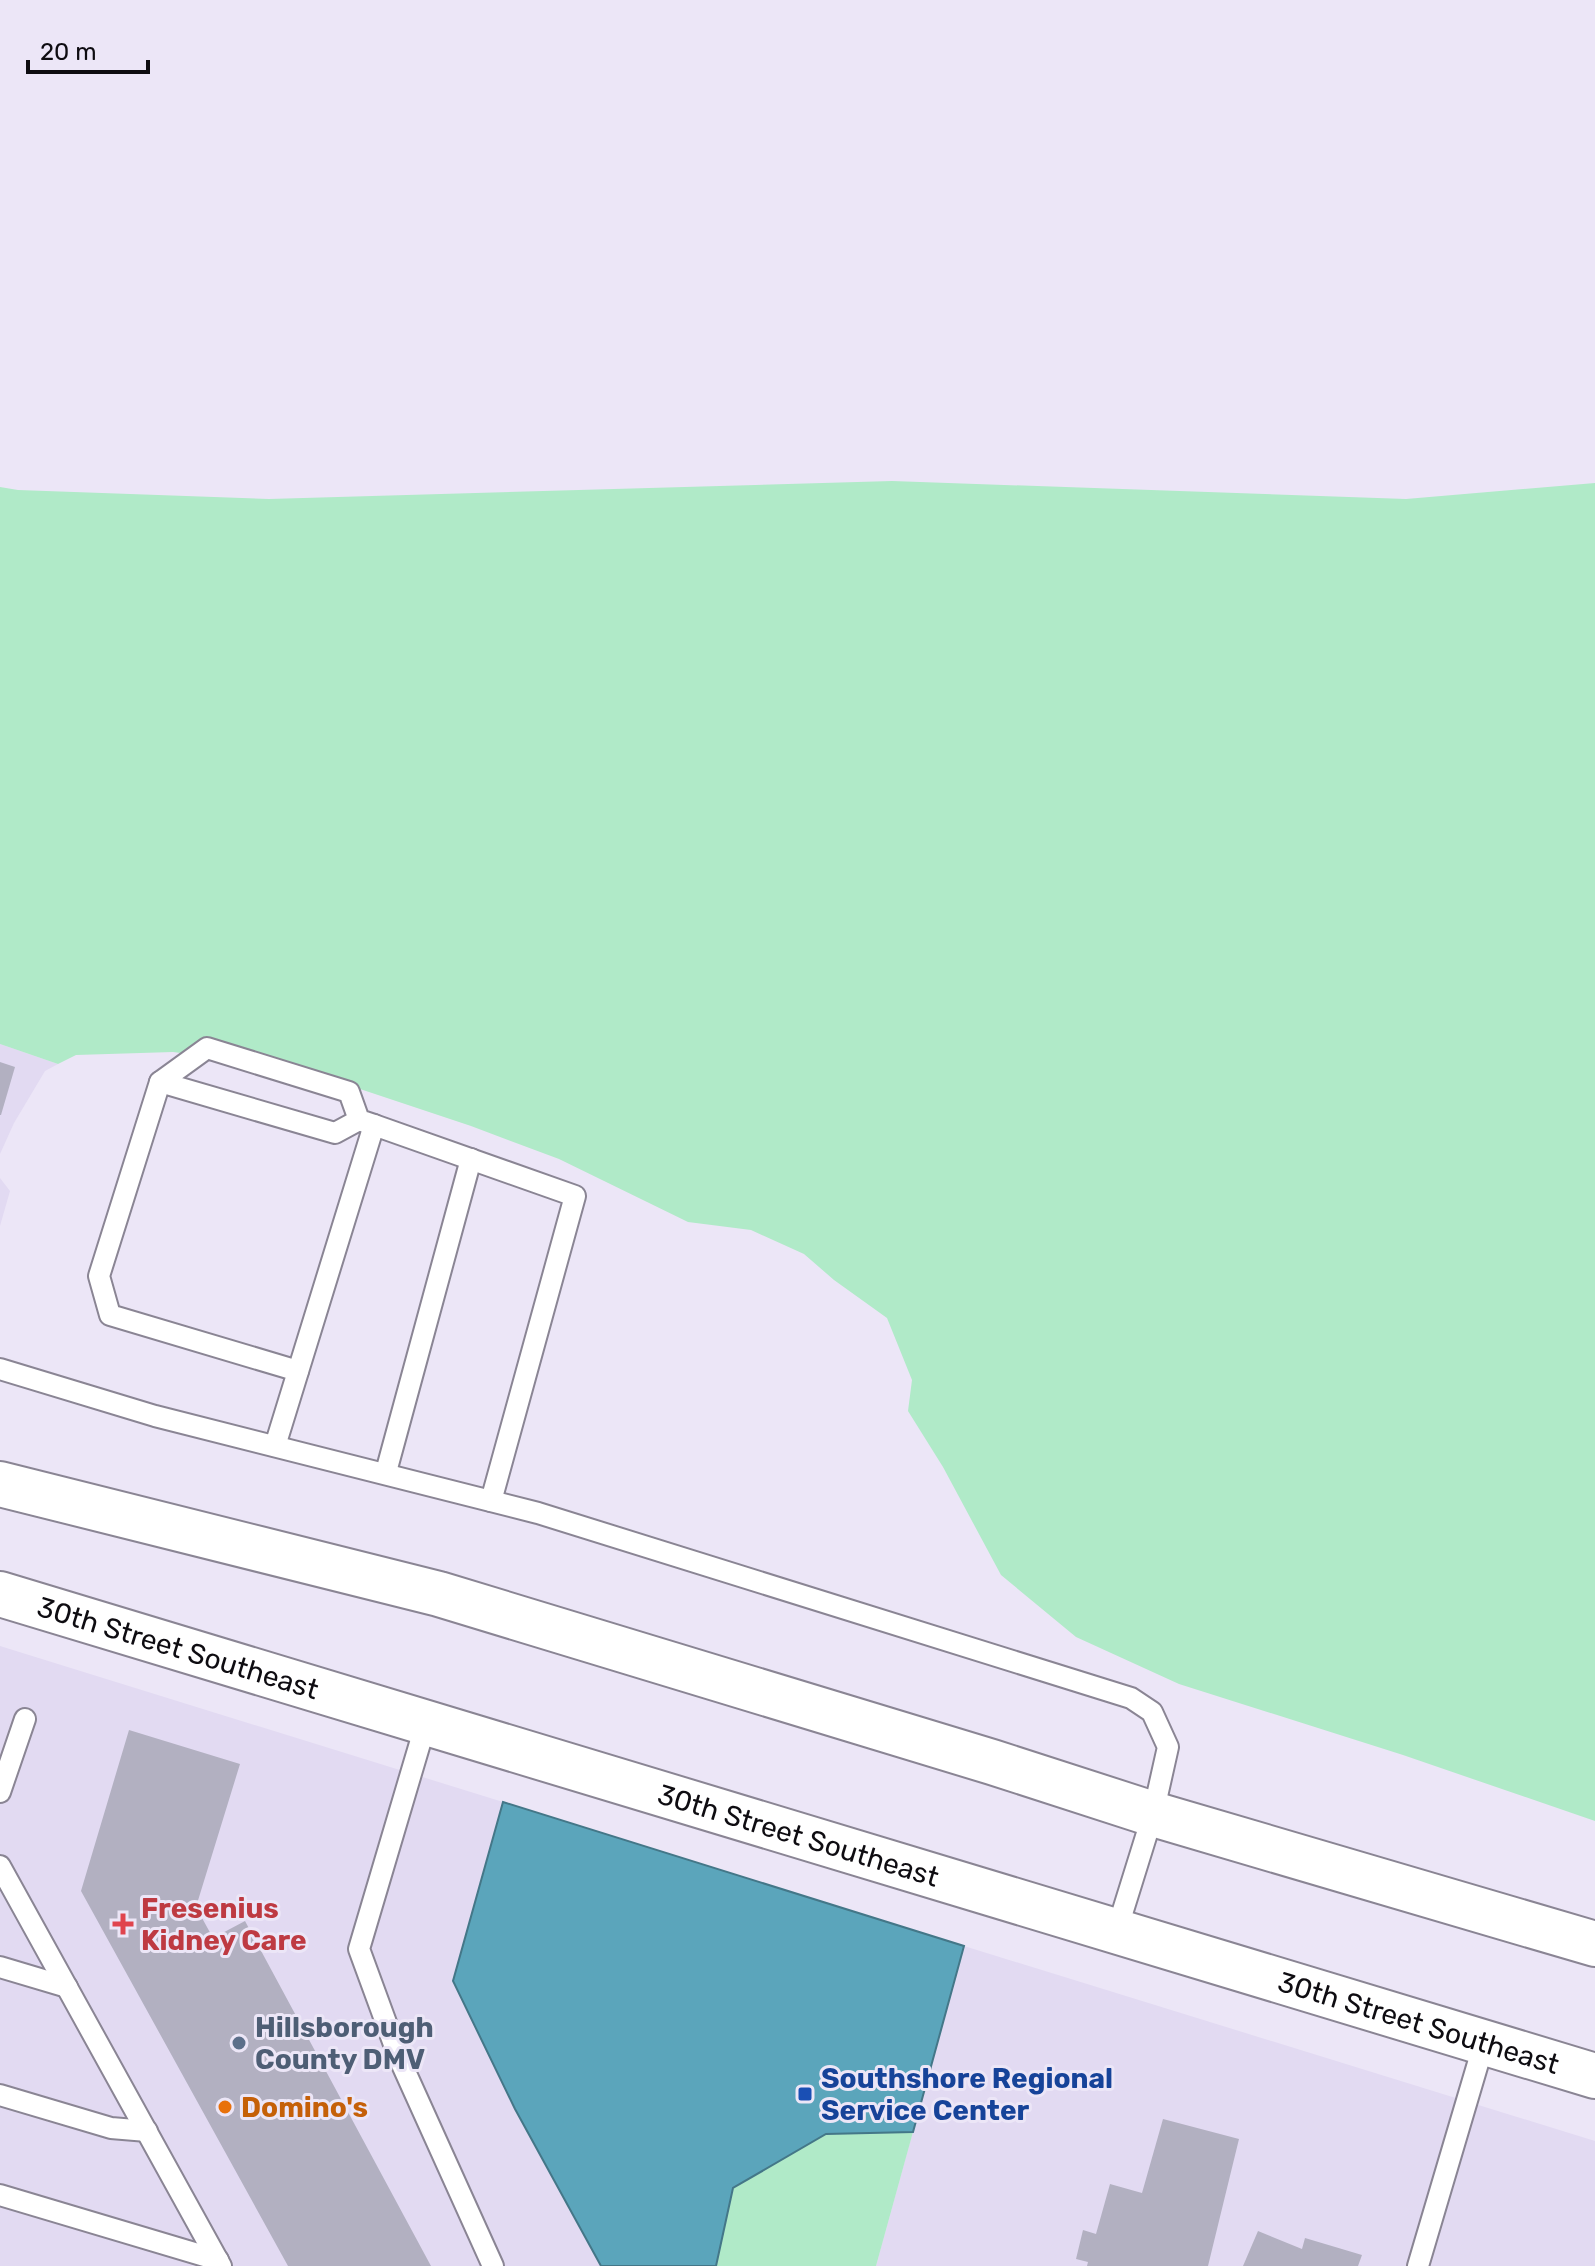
<svg xmlns="http://www.w3.org/2000/svg" width="1595" height="2266" font-family="Rubik,sans-serif">
<style>
.built{fill:#e2daf2}
.green{fill:#b0eac8}
.water{fill:#5ba5bb;stroke:#478;stroke-width:2}
.building{fill:#b2b0c1}
.lines{fill:none;stroke-linecap:round;stroke-linejoin:round}
.lane-casing{stroke:#8a8594;stroke-width:24}
.secondary-casing{stroke:#8a8594;stroke-width:48}
.lane{stroke:#fff;stroke-width:20}
.secondary{stroke:#fff;stroke-width:44}
.health-dot{fill:#e0444e;stroke:#ece6f7;stroke-width:3}
.service-dot{fill:#5c6f8a;stroke:#ece6f7;stroke-width:3}
.transit-dot{fill:#1a4fb4;stroke:#ece6f7;stroke-width:3}
.food-dot{fill:#e8710a;stroke:#ece6f7;stroke-width:3}
.labels{text-anchor:middle;dominant-baseline:central;stroke-width:6;stroke-linejoin:round;paint-order:stroke}
.street-label{font-size:28px;fill:#0e0c11;stroke:#ece6f7}
.health-label{font-size:28px;font-weight:bold;fill:#be3a42;stroke:#ece6f7;text-anchor:start}
.service-label{font-size:28px;font-weight:bold;fill:#4e5e75;stroke:#ece6f7;text-anchor:start}
.transit-label{font-size:28px;font-weight:bold;fill:#164399;stroke:#ece6f7;text-anchor:start}
.food-label{font-size:28px;font-weight:bold;fill:#c56008;stroke:#ece6f7;text-anchor:start}
</style>
<rect width="100%" height="100%" fill="#ece6f7"/>
<g class="built">
<polygon points="0,1044 58,1064 45,1071 14,1123 0,1154"/>
<polygon points="0,1178 10,1191 0,1226"/>
<polygon points="0,1646 503,1802 453,1981 515,2109 601,2266 0,2266"/>
<polygon points="964,1946 1595,2141 1595,2266 876,2266"/>
</g>
<g class="green">
<polygon points="892,481 1406,499 1595,483 1595,1821 1403,1755 1179,1684 1076,1637 1001,1575 943,1467 908,1411 912,1380 887,1318 834,1280 804,1254 751,1230 688,1222 559,1159 471,1126 297,1068 173,1052 76,1055 58,1064 0,1044 0,487 18,490 269,499"/>
<polygon points="913,2132 876,2266 716,2266 732,2188 826,2134"/>
</g>
<polygon class="water" points="503,1802 964,1946 913,2132 826,2134 733,2188 716,2266 601,2266 515,2109 453,1981"/>
<g class="building">
<polygon points="0,1062 15,1067 1,1115 0,1115"/>
<polygon points="129,1730 240,1764 196,1907 213,1938 245,1921 431,2266 288,2266 81,1891"/>
<polygon points="1163,2119 1239,2139 1208,2266 1087,2266 1088,2262 1076,2259 1083,2230 1096,2234 1110,2184 1142,2193"/>
<polygon points="1258,2231 1302,2249 1305,2238 1362,2255 1358,2266 1243,2266"/>
</g>
<g class="lines">
<g class="lane-casing">
<g id="lane">
<polyline points="160,1082 335,1133 359,1120"/>
<polyline points="0,1369 155,1416 538,1513 1131,1698 1152,1712 1168,1747 1153,1814 1116,1933"/>
<polyline points="298,1371 110,1315 99,1276 160,1082 207,1048 349,1092 359,1120 374,1125"/>
<polyline points="275,1446 374,1125 575,1196 491,1501"/>
<polyline points="386,1472 471,1159"/>
<polyline points="426,1723 359,1949 399,2058 493,2266"/>
<polyline points="0,1792 25,1719"/>
<polyline points="0,1866 221,2266"/>
<polyline points="0,1967 67,1987"/>
<polyline points="0,2095 111,2128 147,2131"/>
<polyline points="0,2195 218,2260"/>
<polyline points="1418,2266 1484,2043"/>
</g>
</g>
<g class="secondary-casing">
<g id="secondary">
<polyline points="0,1484 439,1594 992,1762 1153,1814 1595,1944"/>
<path id="s1" d="M 0,1594 L 1595,2076"/>
</g>
</g>
<use href="#lane" class="lane"/>
<use href="#secondary" class="secondary"/>
</g>
<path class="health-dot" d="M119 1912h8v8h8v8h-8v8h-8v-8h-8v-8h8z"/>
<circle class="service-dot" cx="239" cy="2043" r="8"/>
<rect class="transit-dot" x="797" y="2086" width="16" height="16" rx="4"/>
<circle class="food-dot" cx="225" cy="2107" r="8"/>
<g class="labels">
<g class="street-label">
<text stroke="none"><textPath href="#s1" startOffset="186">30th Street Southeast</textPath></text>
<text stroke="none"><textPath href="#s1" startOffset="834">30th Street Southeast</textPath></text>
<text stroke="none"><textPath href="#s1" startOffset="1482">30th Street Southeast</textPath></text>
</g>
<g class="health-label">
<text x="141" y="1908">Fresenius<tspan x="141" dy="32">Kidney Care</tspan></text>
</g>
<g class="service-label">
<text x="255" y="2027">Hillsborough<tspan x="255" dy="32">County DMV</tspan></text>
</g>
<g class="transit-label">
<text x="821" y="2078">Southshore Regional<tspan x="821" dy="32">Service Center</tspan></text>
</g>
<g class="food-label">
<text x="241" y="2107">Domino's</text>
</g>
</g>
<path d="M28 60v12h120v-12" fill="none" stroke="#0e0c11" stroke-width="4"/>
<text x="40" y="60" font-size="24" fill="#0e0c11" stroke="#ece6f7" stroke-width="6" paint-order="stroke">20 m</text>
</svg>
